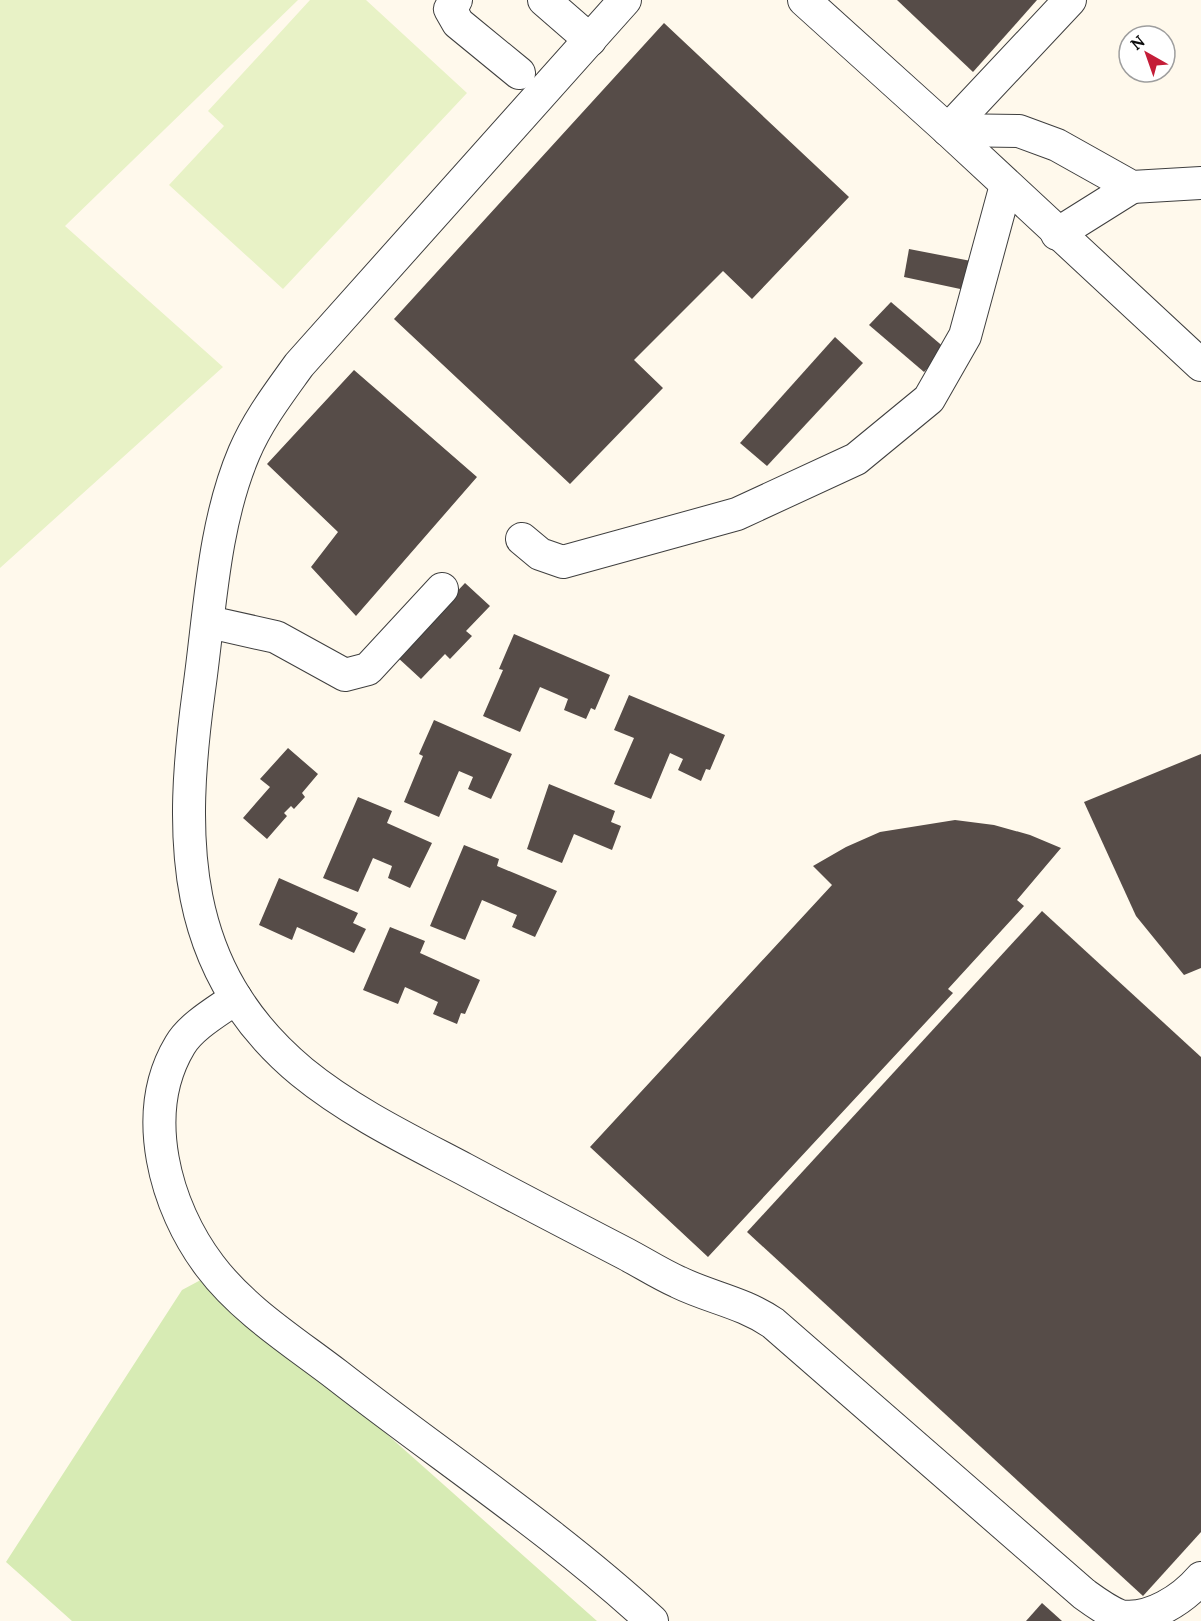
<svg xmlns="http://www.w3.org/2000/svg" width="1201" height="1621" font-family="Lora,serif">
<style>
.green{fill:#d7ebb4}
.pitch{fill:#e8f2c6}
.building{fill:#564c48}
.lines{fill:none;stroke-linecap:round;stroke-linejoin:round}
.minor-casing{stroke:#3f3f3f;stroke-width:34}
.minor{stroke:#fff;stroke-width:32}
</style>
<rect width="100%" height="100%" fill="#fff9ec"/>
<polygon class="green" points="210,1275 264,1325 597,1621 72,1621 6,1562 182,1290"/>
<g class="pitch">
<polygon points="0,0 298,0 65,226 223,367 0,568"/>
<polygon points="310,0 366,0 467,93 283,289 169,185 224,126 208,111"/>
</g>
<g class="building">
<polygon points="897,0 1037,0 973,72"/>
<polygon points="664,23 849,197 752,299 723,271 634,360 663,388 570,484 394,319"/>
<polygon points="909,249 971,261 965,290 904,277"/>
<polygon points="891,302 946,349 924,372 869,325"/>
<polygon points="835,337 863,363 767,466 740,443"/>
<polygon points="354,370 477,477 356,616 311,567 338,532 267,464"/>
<polygon points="465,583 490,606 466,631 472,636 450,659 445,654 421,679 396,656"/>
<polygon points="514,634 610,675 595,710 591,708 586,719 564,710 568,699 540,687 520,732 483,716 503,670 499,669"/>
<polygon points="629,695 725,735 710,770 706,769 701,781 678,770 683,759 670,753 651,799 614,784 634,738 614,730"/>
<polygon points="434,720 512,754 491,799 468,789 473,777 459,771 439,817 404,802 423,756 419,754"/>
<polygon points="288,748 318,774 302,793 305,797 294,809 291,806 284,813 287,816 267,839 243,818 270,787 260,779"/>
<polygon points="1201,754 1201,968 1184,975 1136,916 1084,802"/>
<polygon points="549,784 615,811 611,822 621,826 612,850 574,834 562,863 527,849"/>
<polygon points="358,797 392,811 387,823 432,843 410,888 388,878 392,866 373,858 358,892 323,878"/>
<polygon points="955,820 994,825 1030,835 1061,848 1017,900 1024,906 948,989 953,993 708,1257 590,1147 832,885 813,866 846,847 880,832"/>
<polygon points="464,845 499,859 497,866 557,891 535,937 512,927 517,915 482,900 465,940 430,926"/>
<polygon points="279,878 358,913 353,923 366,929 354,953 297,927 292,940 259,925"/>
<polygon points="1042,911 1201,1057 1201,1532 1143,1596 747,1232"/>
<polygon points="390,927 425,941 420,953 480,980 465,1014 461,1013 457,1024 433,1014 438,1002 405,987 398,1004 363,990"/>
<polygon points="1042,1603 1062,1621 1026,1621"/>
</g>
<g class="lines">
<g class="minor-casing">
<g id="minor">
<polyline points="456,0 450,9 458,23 519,73"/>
<polyline points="544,0 590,40"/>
<path d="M 625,0 L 299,365 C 279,393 258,420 244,453 C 213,526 210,612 199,690 C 179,837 178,969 302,1072 C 351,1112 409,1140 464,1169 C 518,1198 572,1226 626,1254 C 643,1263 660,1274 678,1282 C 711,1298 742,1302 773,1323 L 1084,1594 C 1095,1602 1107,1611 1120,1616 C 1150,1621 1183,1599 1201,1578"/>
<polyline points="804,0 948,130 1201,365"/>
<polyline points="948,130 1019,131 1057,145 1132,187 1201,183"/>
<polyline points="948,130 1070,0"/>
<polyline points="1057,234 1132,187"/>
<polyline points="522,539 540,554 563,562 737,514 856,459 929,399 965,336 1006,185"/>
<polyline points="209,622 276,637 345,675 368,669 442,589"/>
<path d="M 236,998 C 218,1011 191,1026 180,1045 C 139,1113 165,1207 210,1266 C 243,1310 294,1342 337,1375 C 442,1457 554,1531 652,1621"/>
</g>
</g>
<use href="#minor" class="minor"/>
</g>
<g transform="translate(1147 54) rotate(320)"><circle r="28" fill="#ffffff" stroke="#9e9e9e" stroke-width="1.5"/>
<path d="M0-4.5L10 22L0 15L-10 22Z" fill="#c41d38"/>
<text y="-9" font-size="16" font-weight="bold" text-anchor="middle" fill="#0c0c0c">N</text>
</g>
</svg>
